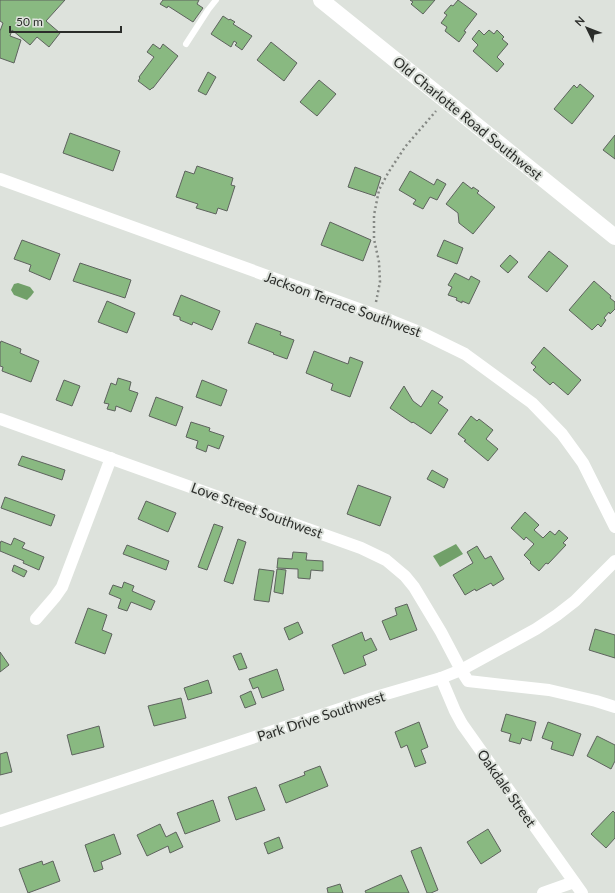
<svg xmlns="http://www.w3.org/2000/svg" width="615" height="893" font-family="Lato,sans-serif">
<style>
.water{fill:#71a069}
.building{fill:#89b981;stroke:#5e635e}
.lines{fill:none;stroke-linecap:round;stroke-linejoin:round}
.path{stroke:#858884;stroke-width:2.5;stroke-dasharray:2 3;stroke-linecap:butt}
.service{stroke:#fff;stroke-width:6}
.minor{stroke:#fff;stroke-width:12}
.secondary{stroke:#fff;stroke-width:16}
.labels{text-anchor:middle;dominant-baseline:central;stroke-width:4;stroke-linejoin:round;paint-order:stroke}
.street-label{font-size:14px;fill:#2b2d2a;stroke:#dde2dc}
</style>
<rect width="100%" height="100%" fill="#dde2dc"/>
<g class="water">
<polygon points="18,283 30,287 34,292 31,296 27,300 14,295 11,290 14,284"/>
<polygon points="456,544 463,554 440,567 433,556"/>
</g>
<g class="building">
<polygon points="0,0 65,0 46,21 60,33 49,47 37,37 30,45 12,30 10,36 21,40 14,63 0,58 0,31 3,23 0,21"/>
<polygon points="163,0 199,0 197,4 203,8 193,22 168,6 167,8 160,4"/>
<polygon points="410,0 435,0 423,14 411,4 413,2"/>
<polygon points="458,0 477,14 464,31 466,32 459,42 445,31 447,27 441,23 447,15 444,13 451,5 453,6"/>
<polygon points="223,16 229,20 230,19 235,22 233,24 252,36 242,50 235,45 237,43 234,41 231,47 211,34"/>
<polygon points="479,30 484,35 489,30 494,34 497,30 504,37 502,39 508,44 497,57 504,64 497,72 473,51 478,45 472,39"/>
<polygon points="271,42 297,63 284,81 257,60"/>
<polygon points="153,44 160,49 163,44 178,56 153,88 152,88 150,90 138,81 140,78 139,77 154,57 147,52"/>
<polygon points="208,72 216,77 206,95 198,91"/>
<polygon points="319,80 336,94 317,116 300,102"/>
<polygon points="580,84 594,96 572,124 554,109 574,85 577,88"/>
<polygon points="70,133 120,151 113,171 63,153"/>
<polygon points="615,135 615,159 603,150"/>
<polygon points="197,166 233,178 231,185 235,186 227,211 218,208 216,214 196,208 198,204 176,197 185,171 194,174"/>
<polygon points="355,167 381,177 375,196 348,187"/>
<polygon points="410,171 434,185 437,179 446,184 437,200 430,197 423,209 413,204 416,200 399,190"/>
<polygon points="463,182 472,189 473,187 479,191 477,193 495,207 473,234 459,223 458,213 446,204"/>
<polygon points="330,222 371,240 363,261 321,245"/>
<polygon points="22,240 60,254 50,280 29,271 31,265 14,259"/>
<polygon points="444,240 463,248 457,264 437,256"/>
<polygon points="549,251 568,266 547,292 528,277"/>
<polygon points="510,255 518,262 508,273 500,266"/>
<polygon points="80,263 131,280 125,298 73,281"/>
<polygon points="455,273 469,280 471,276 480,281 469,304 462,301 462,303 456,300 457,298 448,295 452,287 448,285"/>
<polygon points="594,281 611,296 610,298 615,302 615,309 610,314 609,312 604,318 606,320 601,327 598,324 592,330 569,310"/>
<polygon points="181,295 220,311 212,330 193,322 192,325 180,320 180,317 173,315"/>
<polygon points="107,301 135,313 127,333 98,322"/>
<polygon points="256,323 281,332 280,335 294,340 287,359 273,354 274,353 248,343"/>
<polygon points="1,341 21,349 20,353 39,361 31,382 2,371 3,367 0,366 0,344"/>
<polygon points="544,347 581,380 568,395 553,382 550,385 533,370 536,367 531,363"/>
<polygon points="314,351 348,364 350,357 363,362 350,397 331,390 333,384 306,373"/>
<polygon points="118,378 131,382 129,390 138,393 131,412 116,406 115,411 107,409 109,404 104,403 111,383 116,385"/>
<polygon points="64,380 80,386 72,406 56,400"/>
<polygon points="202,380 227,390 221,406 196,397"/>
<polygon points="404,386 413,401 421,407 432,390 443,397 438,403 448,410 431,434 413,422 412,423 390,408"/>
<polygon points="156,397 183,407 176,426 149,416"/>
<polygon points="471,416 477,421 479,419 493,430 486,439 498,449 488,461 464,441 466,440 458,434"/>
<polygon points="191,422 210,428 209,431 224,436 219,449 208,445 206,452 196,448 198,441 186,437"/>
<polygon points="22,456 65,470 62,480 18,465"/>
<polygon points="432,470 448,479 444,488 427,479"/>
<polygon points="358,485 391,497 380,526 347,514"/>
<polygon points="5,497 55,515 51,526 1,508"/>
<polygon points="146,501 176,513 168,532 138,519"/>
<polygon points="525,512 539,525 534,530 543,538 550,531 555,535 559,530 568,538 563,543 566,545 548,564 546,563 539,571 530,563 531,562 524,555 534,544 526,537 524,540 511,528"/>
<polygon points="214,524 223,527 207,570 198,567"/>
<polygon points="14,538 25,543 22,548 44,557 39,570 23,563 24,561 0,551 0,544 1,541 11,545"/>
<polygon points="238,539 246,542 233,584 224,581"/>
<polygon points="127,545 169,561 166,570 123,554"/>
<polygon points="477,546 485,559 491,556 504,579 493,586 491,583 476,591 475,589 465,595 453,575 473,563 467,552"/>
<polygon points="293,552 307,553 306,560 323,561 323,571 311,570 310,579 298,578 298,569 277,568 278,558 292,559"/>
<polygon points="14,565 27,571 24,577 12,571"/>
<polygon points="259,569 274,571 269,602 254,600"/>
<polygon points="277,569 286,570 283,594 274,592"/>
<polygon points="124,582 134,586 132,591 155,601 151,610 131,602 127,611 118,608 121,599 109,594 113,585 122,588"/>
<polygon points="407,604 417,630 390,640 382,621 397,615 395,608"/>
<polygon points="88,608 107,615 102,630 112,634 105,654 75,643"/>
<polygon points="298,622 303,633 289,640 284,628"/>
<polygon points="595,629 615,635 615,658 589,650"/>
<polygon points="362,632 365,641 371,638 377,650 363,656 366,665 344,674 332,645"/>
<polygon points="0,652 9,665 0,672"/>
<polygon points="241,653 247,668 239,670 233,656"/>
<polygon points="277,669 284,690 262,698 258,687 253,689 249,679"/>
<polygon points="208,680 212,693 188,700 184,688"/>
<polygon points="251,691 256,704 245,708 240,696"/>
<polygon points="181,698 186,718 154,726 148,706"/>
<polygon points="506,714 536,722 531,741 522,738 520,744 509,741 511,734 501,731"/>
<polygon points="419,722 428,747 421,750 426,763 415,767 407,745 401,748 395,732"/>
<polygon points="548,722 581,734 573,756 551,749 553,742 542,738"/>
<polygon points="99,726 104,747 72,755 67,735"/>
<polygon points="597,736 615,745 615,761 611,769 587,756"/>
<polygon points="7,752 12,772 0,775 0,754"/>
<polygon points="320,766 328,786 286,803 279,785 305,775 304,772"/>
<polygon points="256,787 265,810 236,820 228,797"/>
<polygon points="213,800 220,821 185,834 177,813"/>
<polygon points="613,811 615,813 615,838 606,848 591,834"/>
<polygon points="160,824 166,837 176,832 183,847 170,853 168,846 147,856 137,835"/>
<polygon points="488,829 501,851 481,864 467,842"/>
<polygon points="114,834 121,854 101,862 103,869 94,872 85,845"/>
<polygon points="279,837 283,848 268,854 264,843"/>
<polygon points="421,847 438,890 431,893 427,893 411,851"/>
<polygon points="42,861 43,865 53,861 60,881 28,893 19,869"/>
<polygon points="401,875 409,893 366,893 365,891"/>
<polygon points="340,884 343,893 328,893 327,888"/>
</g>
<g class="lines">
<polyline class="path" points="376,302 380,282 379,262 374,239 374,215 379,190 388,173 405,147 436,111"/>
<polyline class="service" points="186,44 208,10 216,0"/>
<g class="minor">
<polyline points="0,179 392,321 422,333 465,354 532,403 562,434 583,463 615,527"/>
<polyline points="0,419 361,548 386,560 405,576 414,587 441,632 461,670 468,681 549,690 596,701 615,707"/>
<polyline points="36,619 55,597 62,587 111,458"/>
<polyline points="441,678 455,711 462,724 582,893"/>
<polyline points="0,821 379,696 441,678 461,670 536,629 557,615 575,601 615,561"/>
<polyline points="543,893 574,882"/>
</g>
<polyline class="secondary" points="321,0 615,237"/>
</g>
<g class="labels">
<g class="street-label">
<text transform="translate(468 118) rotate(39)">Old Charlotte Road Southwest</text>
<text transform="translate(343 304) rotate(20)">Jackson Terrace Southwest</text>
<text transform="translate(257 510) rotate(20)">Love Street Southwest</text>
<text transform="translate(321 716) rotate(-18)">Park Drive Southwest</text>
<text transform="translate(507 788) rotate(55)">Oakdale Street</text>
</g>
</g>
<g transform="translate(587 28) rotate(313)" stroke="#dde2dc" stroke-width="3" paint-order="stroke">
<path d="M0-3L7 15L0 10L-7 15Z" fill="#2b2d2a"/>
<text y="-6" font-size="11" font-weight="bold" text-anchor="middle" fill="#2b2d2a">N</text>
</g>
<path d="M10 26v6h111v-6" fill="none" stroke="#2b2d2a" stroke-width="2"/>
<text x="16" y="26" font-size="12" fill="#2b2d2a" stroke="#dde2dc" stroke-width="3" paint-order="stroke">50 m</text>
</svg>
